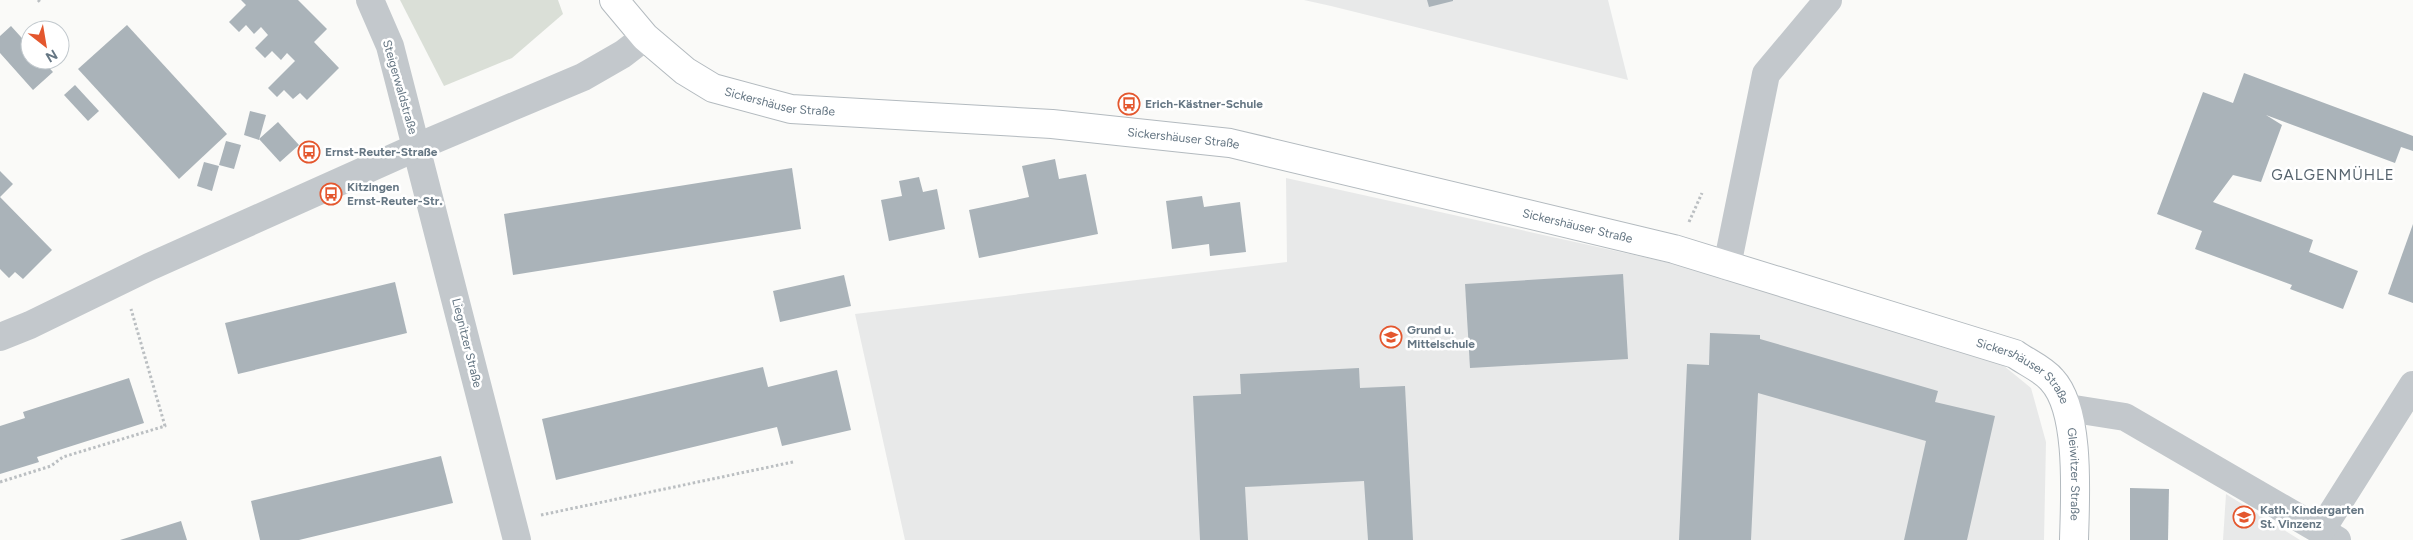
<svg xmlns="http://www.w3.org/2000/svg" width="2413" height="540" font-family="Figtree,sans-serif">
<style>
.built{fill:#e8e9e9}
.green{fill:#dadfd7}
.building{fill:#aab3b9}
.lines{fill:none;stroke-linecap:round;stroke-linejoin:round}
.secondary-casing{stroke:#b3babf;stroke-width:30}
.path{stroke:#bbbfc2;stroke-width:3;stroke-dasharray:2.5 2.5;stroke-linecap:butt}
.street{stroke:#c3c8cc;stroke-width:28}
.secondary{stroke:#fff;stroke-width:28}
.labels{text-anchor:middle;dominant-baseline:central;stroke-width:5;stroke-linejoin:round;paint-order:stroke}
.street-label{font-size:12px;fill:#657683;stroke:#fff}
.poi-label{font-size:12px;font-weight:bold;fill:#657683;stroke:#fff;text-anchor:start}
.quarter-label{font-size:15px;letter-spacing:1px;fill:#57646e;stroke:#fff}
</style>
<rect width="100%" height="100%" fill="#fafaf8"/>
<g class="built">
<polygon points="1304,0 1608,0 1628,80 1331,6"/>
<polygon points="1286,178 1720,274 1998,361 2031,388 2046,442 2044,540 905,540 855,314 1287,262"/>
<polygon points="2226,494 2300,540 2223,540"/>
</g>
<polygon class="green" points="400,0 558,0 563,14 512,58 444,86"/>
<g class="building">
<polygon points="241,0 298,0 327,29 314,42 339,68 307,100 300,93 293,99 284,90 277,97 268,88 295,61 287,53 281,60 272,51 265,58 255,48 268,35 261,27 254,34 246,25 239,32 229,22 246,5"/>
<polygon points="1427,0 1453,0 1453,1 1429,7"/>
<polygon points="127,25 227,134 179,179 78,69"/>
<polygon points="11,26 30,47 30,60 42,60 53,72 33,90 0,53 0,36"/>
<polygon points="2244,73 2413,136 2413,151 2401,147 2395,163 2266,115 2282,125 2261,182 2233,175 2213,202 2313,240 2309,252 2358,271 2343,309 2290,289 2292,285 2195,249 2202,231 2157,214 2203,92 2233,103"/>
<polygon points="75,85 99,111 88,121 64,95"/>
<polygon points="250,111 266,115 259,140 244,135"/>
<polygon points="278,122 299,145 280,162 259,139"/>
<polygon points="226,141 241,145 234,169 219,165"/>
<polygon points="1055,159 1059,179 1086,174 1098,234 979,258 969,210 1029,197 1022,166"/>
<polygon points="204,162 219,166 212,191 197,186"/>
<polygon points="792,168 801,229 513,275 504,214"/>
<polygon points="0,171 13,184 0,197 52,250 23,279 15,272 9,278 0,269"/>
<polygon points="919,177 923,192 937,189 945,229 889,241 881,200 902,196 899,181"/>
<polygon points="1202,196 1204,207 1240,202 1246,252 1210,256 1209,244 1172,249 1166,201"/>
<polygon points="2413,224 2413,303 2388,294"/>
<polygon points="1623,274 1628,359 1470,368 1465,284"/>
<polygon points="844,275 851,306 780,322 773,291"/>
<polygon points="395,282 407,333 238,374 225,323"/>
<polygon points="1710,333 1760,335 1760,339 1938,391 1935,402 1995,416 1967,540 1904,540 1926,441 1758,393 1751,540 1679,540 1687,364 1709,365"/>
<polygon points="763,367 768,387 837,370 851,430 782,446 777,427 556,480 542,419"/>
<polygon points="1359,368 1360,388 1405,386 1413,540 1368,540 1364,481 1245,487 1248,540 1200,540 1193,396 1241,394 1240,374"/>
<polygon points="129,378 144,423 37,457 39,462 0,474 0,426 25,418 23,412"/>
<polygon points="441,456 453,503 299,540 260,540 251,501"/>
<polygon points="2130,488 2169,489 2168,540 2130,540"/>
<polygon points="181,521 187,540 120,540"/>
</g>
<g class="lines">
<g class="secondary-casing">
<g id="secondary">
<path id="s1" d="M 614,0 L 645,37 L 685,71 L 713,88 L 791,109 L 1052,124 L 1230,143 L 1674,249 L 2015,354 C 2026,362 2043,369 2052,380 C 2081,411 2075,499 2074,540"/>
</g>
</g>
<g class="path">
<polyline points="38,0 41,3"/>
<polyline points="1689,222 1702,193"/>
<polyline points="0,482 51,466 63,457 165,426 131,309"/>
<polyline points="541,515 793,462"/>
</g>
<g class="street">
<polyline points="370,0 390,46 517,540"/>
<polyline points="1727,266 1766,74 1828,0"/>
<polyline points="0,337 30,325 149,267 417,147 583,77 623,54 645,37"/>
<polyline points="2068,408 2125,417 2337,540"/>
<polyline points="2322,529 2413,385"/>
</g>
<use href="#secondary" class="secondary"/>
</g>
<defs>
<g id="bus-ring" transform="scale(1.125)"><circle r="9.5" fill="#fff" stroke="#e4572e" stroke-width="1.5"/><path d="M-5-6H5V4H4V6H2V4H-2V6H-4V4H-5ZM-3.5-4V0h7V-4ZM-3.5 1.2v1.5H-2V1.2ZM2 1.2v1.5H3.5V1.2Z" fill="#e4572e"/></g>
<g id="school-ring" transform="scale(1.125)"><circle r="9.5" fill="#fff" stroke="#e4572e" stroke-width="1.5"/><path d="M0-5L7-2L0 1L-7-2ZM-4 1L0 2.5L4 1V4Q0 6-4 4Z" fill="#e4572e"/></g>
</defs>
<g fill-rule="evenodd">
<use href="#bus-ring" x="1129" y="104"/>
<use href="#bus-ring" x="309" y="152"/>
<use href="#bus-ring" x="331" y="194"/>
<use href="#school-ring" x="1391" y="337"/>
<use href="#school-ring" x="2244" y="517"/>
</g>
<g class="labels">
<g class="street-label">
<text transform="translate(400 87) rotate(74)">Steigerwaldstraße</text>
<text stroke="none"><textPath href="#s1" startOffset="202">Sickershäuser Straße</textPath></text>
<text stroke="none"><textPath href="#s1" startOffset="608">Sickershäuser Straße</textPath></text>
<text stroke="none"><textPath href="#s1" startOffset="1012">Sickershäuser Straße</textPath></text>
<text transform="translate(467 343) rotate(76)">Liegnitzer Straße</text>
<text stroke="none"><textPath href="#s1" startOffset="1484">Sickershäuser Straße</textPath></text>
<text stroke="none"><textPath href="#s1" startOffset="1612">Gleiwitzer Straße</textPath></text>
</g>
<g class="poi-label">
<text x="1145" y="104">Erich-Kästner-Schule</text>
<text x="325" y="152">Ernst-Reuter-Straße</text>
<text x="347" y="187">Kitzingen<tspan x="347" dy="14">Ernst-Reuter-Str.</tspan></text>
<text x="1407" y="330">Grund u.<tspan x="1407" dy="14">Mittelschule</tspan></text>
<text x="2260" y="510">Kath. Kindergarten<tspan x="2260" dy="14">St. Vinzenz</tspan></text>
</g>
<g class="quarter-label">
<text x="2333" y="175">GALGENMÜHLE</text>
</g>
</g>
<g transform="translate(45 45) rotate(149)"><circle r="24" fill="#ffffff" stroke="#c1c8cd"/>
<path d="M0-4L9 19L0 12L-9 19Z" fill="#e4572e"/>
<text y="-8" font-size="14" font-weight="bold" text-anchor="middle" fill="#657683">N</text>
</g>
</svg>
